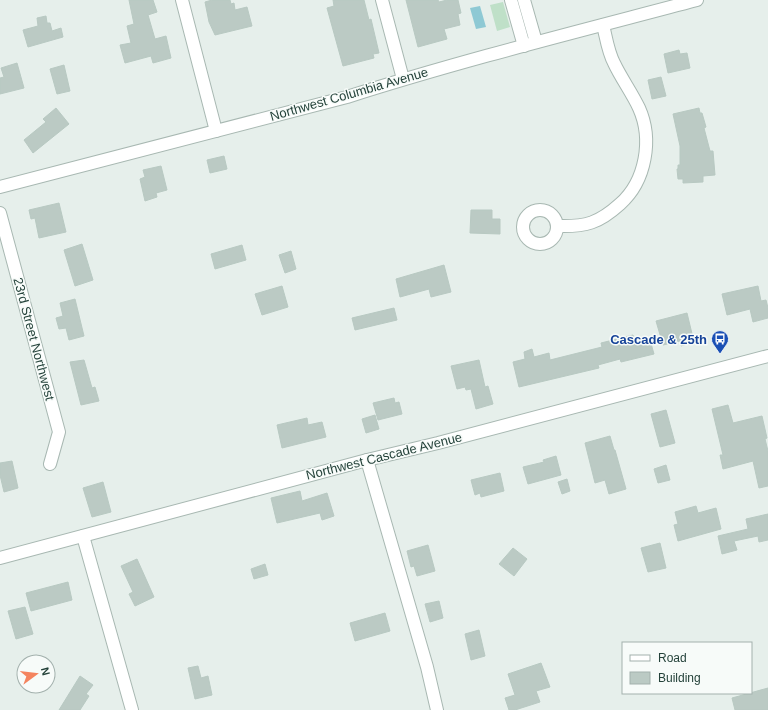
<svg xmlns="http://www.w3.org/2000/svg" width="768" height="710" font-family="Helvetica,sans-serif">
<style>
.green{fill:#bfe0c8}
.water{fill:#8ec9d4}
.building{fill:#bbcac4;stroke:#b8c9c2}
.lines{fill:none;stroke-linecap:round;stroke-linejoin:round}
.minor-casing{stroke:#a8b8b2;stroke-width:14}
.minor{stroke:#fff;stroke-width:12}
.labels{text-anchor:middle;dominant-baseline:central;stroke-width:3;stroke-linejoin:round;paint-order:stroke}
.street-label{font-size:13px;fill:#24423a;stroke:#f7fbf9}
.transit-label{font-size:13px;font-weight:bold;fill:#164399;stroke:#f7fbf9;text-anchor:end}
</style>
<rect width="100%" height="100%" fill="#e6efeb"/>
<polygon class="green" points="503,2 510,27 497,31 490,5"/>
<polygon class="water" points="480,6 486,27 476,29 470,8"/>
<g class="building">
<polygon points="129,0 153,0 157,12 148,15 155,39 166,36 171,58 153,63 151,56 125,63 120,45 131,43 127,26 134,24"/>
<polygon points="212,0 230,0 231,4 234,3 235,10 247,7 252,26 215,35 209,22 205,2"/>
<polygon points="333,0 364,0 369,20 371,19 379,53 373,54 374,58 343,66 327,8 334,6"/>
<polygon points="406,0 438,0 439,2 447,0 458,0 461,13 458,14 460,25 444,29 447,39 418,47"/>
<polygon points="46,16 47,23 50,23 52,31 61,28 63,37 28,47 23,30 38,26 37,18"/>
<polygon points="679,50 680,54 687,53 690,68 668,73 664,54"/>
<polygon points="17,63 24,88 0,94 0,78 4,77 1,68"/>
<polygon points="64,65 70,91 57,94 50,69"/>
<polygon points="661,77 666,96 652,99 648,80"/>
<polygon points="56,108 69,124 33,153 24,140 46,122 43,119"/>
<polygon points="699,108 700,113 702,113 706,127 704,128 710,151 713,151 715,175 703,176 703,182 683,183 683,179 678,179 677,169 678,169 678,165 680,165 680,146 673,114"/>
<polygon points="224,156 227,169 210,173 207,160"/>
<polygon points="161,166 167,190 156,193 157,197 145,201 140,179 145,177 143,170"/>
<polygon points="59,203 66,232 39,238 35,218 31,219 29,210"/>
<polygon points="471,210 492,210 492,219 500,219 500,234 470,233"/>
<polygon points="82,244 93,280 75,286 64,250"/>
<polygon points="242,245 246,260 215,269 211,254"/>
<polygon points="291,251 296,269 285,273 279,255"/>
<polygon points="444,265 451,292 431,297 429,289 400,297 396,279"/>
<polygon points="282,286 288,307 262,315 255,294"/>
<polygon points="758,286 761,301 766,300 768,308 768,318 753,322 750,309 727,315 722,294"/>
<polygon points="75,299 84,336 69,340 66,328 59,329 56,318 63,316 60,303"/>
<polygon points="394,308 397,320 355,330 352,318"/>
<polygon points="687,313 694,342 681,346 680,341 663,345 656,321"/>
<polygon points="633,335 635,343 650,340 654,354 621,362 620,359 598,365 599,368 519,387 513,362 525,359 524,352 532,349 534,357 549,353 550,360 602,347 601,343"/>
<polygon points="84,360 92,388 95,387 99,401 81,405 70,362"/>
<polygon points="479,360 485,387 488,386 493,404 476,409 471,389 466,390 465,387 457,389 451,366"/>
<polygon points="394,398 395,403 399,402 402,414 378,420 373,403"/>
<polygon points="728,405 733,423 762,416 767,438 765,439 768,451 768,486 759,488 753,461 723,469 720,455 723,455 712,409"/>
<polygon points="666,410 675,443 660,447 651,414"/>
<polygon points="375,415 379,429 366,433 362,419"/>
<polygon points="307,418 308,425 322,422 326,437 282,448 277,425"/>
<polygon points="610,436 614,450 615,450 626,489 609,494 605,480 595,483 585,443"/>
<polygon points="556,456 561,475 528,484 523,467 544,462 543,460"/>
<polygon points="12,461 18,488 4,492 0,475 0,463"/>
<polygon points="666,465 670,480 658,483 654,469"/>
<polygon points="500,473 504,491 481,497 480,493 475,495 471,480"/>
<polygon points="567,479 570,491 562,494 558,482"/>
<polygon points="103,482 111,512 92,517 83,488"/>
<polygon points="300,491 302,501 327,493 334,516 322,520 320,513 277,523 271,498"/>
<polygon points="696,506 698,513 716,508 721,529 678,541 674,525 678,524 675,512"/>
<polygon points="768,514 768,540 759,542 758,536 734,541 737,550 722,554 718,536 748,529 746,519"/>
<polygon points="660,543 666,568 648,572 641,548"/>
<polygon points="428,545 435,571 417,576 414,566 411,567 407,551"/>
<polygon points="513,548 527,559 514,576 499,564"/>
<polygon points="137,559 154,597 135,606 129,594 133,592 121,566"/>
<polygon points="265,564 268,575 254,579 251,569"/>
<polygon points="68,582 72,600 31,611 26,593"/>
<polygon points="439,601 443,618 430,622 425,604"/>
<polygon points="25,607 33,634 16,639 8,611"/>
<polygon points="385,613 390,631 355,641 350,623"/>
<polygon points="479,630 485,656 471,660 465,634"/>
<polygon points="541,663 550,687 536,691 540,702 515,710 509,710 505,698 515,695 508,674"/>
<polygon points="198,666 201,678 208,676 212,695 195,699 188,668"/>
<polygon points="80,676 93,685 86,694 89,696 80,710 59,710"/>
<polygon points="768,688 768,710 735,710 732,698"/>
</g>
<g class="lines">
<g class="minor-casing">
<g id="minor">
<polyline points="182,0 216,131"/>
<polyline points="382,0 403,79"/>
<polyline points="511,0 524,46"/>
<polyline points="524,0 536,42"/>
<path d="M 0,187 L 347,97 C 463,60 580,31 697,0"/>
<circle cx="540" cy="227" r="17"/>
<polyline points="0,213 59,432 50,464"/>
<path d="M 557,226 C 586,227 599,223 620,204 C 646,181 653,139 639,108 C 632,93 621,78 614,63 C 608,52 606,37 603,25"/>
<polyline points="367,460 427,667 437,710"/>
<polyline points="83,536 132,710"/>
<polyline points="0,558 367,460 438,443 768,356"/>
</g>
</g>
<use href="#minor" class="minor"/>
</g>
<defs>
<g id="bus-pin" transform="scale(0.9)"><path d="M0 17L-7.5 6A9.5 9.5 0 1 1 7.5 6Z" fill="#1a4fb4" stroke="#f7fbf9"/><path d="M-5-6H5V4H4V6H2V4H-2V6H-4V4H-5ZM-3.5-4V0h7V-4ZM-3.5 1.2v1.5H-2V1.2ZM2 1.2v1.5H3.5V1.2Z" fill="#fff"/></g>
</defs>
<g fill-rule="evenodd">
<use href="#bus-pin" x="720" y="339"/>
</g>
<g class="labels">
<g class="street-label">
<text transform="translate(349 94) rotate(-16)">Northwest Columbia Avenue</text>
<text transform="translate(34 339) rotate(75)">23rd Street Northwest</text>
<text transform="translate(384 456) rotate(-14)">Northwest Cascade Avenue</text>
</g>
<g class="transit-label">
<text x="707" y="339">Cascade &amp; 25th</text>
</g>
</g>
<rect x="622" y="642" width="130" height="52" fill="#f7fbf9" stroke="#a3b1ad"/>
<rect x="630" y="655" width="20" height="6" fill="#ffffff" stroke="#a3b1ad"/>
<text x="658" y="662" font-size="12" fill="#24423a">Road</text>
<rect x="630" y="672" width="20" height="12" fill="#bbcac4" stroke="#a3b1ad"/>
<text x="658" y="682" font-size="12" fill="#24423a">Building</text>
<g transform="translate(36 674) rotate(75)"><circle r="19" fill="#f7fbf9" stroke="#a3b1ad"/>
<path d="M0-3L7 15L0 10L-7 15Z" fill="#f4845f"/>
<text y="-6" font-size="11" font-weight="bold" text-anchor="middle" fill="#24423a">N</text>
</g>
</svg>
